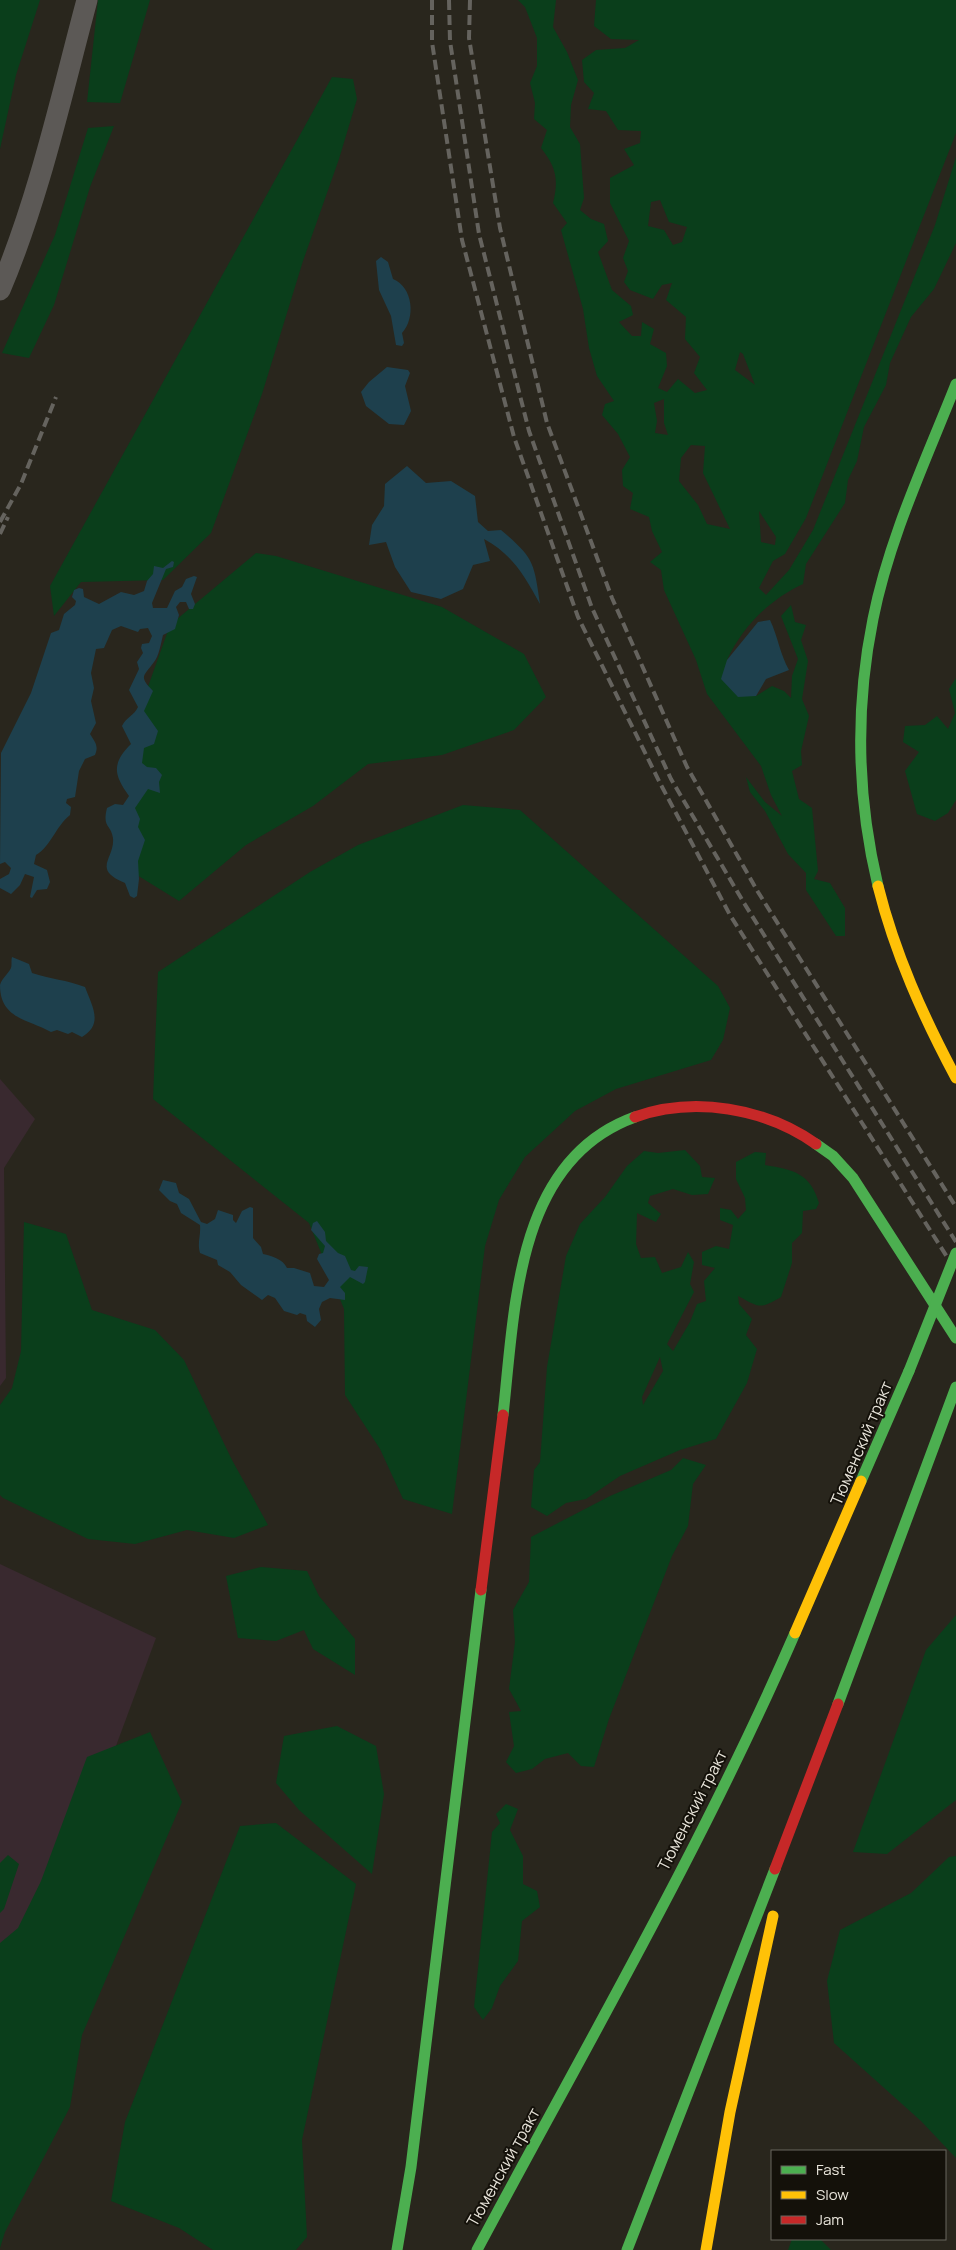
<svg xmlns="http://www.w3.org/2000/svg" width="956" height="2250" font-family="Manrope,sans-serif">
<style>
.industrial{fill:#39292f}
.green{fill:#0a3e1b;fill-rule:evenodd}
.water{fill:#1e404d}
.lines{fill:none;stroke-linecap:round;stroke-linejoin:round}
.street{stroke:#5c5956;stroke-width:21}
.fast{stroke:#4caf50;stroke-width:11}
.slow{stroke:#ffc107;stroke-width:11}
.jam{stroke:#c62828;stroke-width:11}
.rail{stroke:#65635e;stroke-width:4;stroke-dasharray:10 5;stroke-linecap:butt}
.fast-bridge{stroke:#4caf50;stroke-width:11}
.labels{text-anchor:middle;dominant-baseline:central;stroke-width:4;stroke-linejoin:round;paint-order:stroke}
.street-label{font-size:16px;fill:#e9e5db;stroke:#14110a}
</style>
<rect width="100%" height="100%" fill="#29261d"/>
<g class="industrial">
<polygon points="0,1079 35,1119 4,1168 6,1378 0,1386"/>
<polygon points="0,1564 156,1638 0,2059"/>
</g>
<g class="green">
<polygon points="0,0 40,0 16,75 0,149"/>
<polygon points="98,0 150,0 120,103 87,102"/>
<path d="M 518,0 L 556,0 L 553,27 L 567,52 L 578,80 L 571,105 L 570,127 L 580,144 L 584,198 L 580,210 L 591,219 L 604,224 L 608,241 L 598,252 L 612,290 L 631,306 L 633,315 L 619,322 L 632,336 L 641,336 L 642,322 L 654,329 L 650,344 L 666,353 L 667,366 L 658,388 L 667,392 L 678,379 L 695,393 L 707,390 L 694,373 L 700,357 L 685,339 L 686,317 L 666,300 L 672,283 L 662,285 L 653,299 L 630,290 L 624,282 L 628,271 L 623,258 L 629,241 L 610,203 L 610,178 L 634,165 L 624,149 L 640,143 L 641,131 L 618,130 L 606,111 L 588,109 L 594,93 L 584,82 L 582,60 L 596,50 L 625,48 L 639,40 L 611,39 L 594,26 L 596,0 L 956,0 L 956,133 L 806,518 L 785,554 L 773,561 L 759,588 L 766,595 L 789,570 L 813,530 L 935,225 L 956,157 L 956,243 L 934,289 L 911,317 L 890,363 L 886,385 L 864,427 L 857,461 L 848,480 L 845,503 L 806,564 L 803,584 C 769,600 743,626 727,660 L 756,696 L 772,686 L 784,691 L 791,698 L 792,676 L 798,659 L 781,616 L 791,605 L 795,622 L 806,625 L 801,640 L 808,661 L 802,699 L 809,716 L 801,751 L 802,765 L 792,771 L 799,799 L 812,808 L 818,871 L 814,879 L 830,883 L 845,908 L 845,936 L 836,936 L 806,890 L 806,873 L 788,854 L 765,811 L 750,792 L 746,777 L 765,802 L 782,816 L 771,795 L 761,766 L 707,694 L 696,660 L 664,590 L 661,570 L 650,562 L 662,552 L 652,531 L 649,517 L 630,509 L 633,493 L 623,486 L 622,470 L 630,457 L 618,434 L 602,415 L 605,404 L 614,401 L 597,376 L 589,348 L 583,309 L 561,230 L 567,223 L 553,203 C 559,179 556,167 541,148 L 547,130 L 534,119 L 535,103 L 530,83 L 537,66 L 537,38 L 525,7 ZM 660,200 L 669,222 L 687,227 L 682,242 L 673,245 L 664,230 L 648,226 L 651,202 ZM 740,352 L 743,354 L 755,385 L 735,370 ZM 664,399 L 664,423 L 668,435 L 655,433 L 657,421 L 654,403 ZM 691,445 L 705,446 L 703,473 L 730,529 L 707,524 L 698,505 L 679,481 L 681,458 ZM 759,511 L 776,537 L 775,545 L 761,542 Z"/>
<polygon points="332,77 353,79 357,99 339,159 303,261 262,394 211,533 163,580 81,582 54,616 50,586"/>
<polygon points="114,126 90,187 54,305 29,358 2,353 55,235 88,128"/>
<polygon points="256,553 276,556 442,607 524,654 546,697 514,730 442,755 368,764 313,806 246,845 179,901 132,872 131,776 145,695 170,625"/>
<polygon points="956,678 956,800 948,813 935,821 917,814 905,771 919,752 903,742 905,726 925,725 937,716 948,729 955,713 949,689"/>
<polygon points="463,805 520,810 718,986 730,1008 723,1040 711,1060 616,1089 575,1111 525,1157 499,1200 485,1246 452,1514 403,1499 380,1449 345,1395 344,1309 309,1223 153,1099 158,972 310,872 358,845"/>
<path d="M 685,1150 L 700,1166 L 702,1177 L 715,1178 L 708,1194 L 692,1195 L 673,1189 L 650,1196 L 648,1203 L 661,1214 L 656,1222 L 637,1213 L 636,1244 L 641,1258 L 655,1257 L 662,1273 L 681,1267 L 688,1252 L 694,1262 L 690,1284 L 694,1292 L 667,1344 L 673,1351 L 690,1322 L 697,1304 L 706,1301 L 704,1281 L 715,1268 L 702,1265 L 702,1252 L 716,1246 L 729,1249 L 733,1225 L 720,1220 L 720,1208 L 731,1210 L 738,1219 L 746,1210 L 745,1198 L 736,1179 L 736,1162 L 755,1152 L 766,1153 L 765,1165 C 794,1170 810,1173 819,1203 L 816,1209 L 803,1211 L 802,1233 L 792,1243 L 792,1263 L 781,1297 C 759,1310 759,1307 738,1296 L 739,1304 L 752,1319 L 746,1335 L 757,1349 L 747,1383 L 716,1439 L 680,1450 L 620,1476 L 586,1499 L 566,1503 L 547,1516 L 531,1507 L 534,1470 L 540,1462 L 547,1367 L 566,1256 L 580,1224 L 605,1197 L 627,1166 L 644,1151 L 658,1153 ZM 660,1357 L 663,1371 L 643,1405 L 642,1397 Z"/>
<polygon points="24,1222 66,1234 92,1310 155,1330 184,1360 232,1460 268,1525 234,1538 187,1530 135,1544 88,1539 3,1498 0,1495 0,1405 12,1388 21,1351"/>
<polygon points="683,1458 706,1465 693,1484 688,1526 672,1556 609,1719 594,1767 581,1766 568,1753 545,1759 532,1769 516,1773 506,1762 514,1746 509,1712 521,1711 509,1689 515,1642 513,1610 529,1582 531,1537 610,1496 671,1470"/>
<polygon points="261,1567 307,1571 319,1596 355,1639 355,1675 313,1649 304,1630 276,1641 238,1638 226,1576"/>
<polygon points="956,1615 956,1800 887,1854 853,1852 926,1650"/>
<polygon points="337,1726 376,1746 384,1794 372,1874 299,1810 276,1783 284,1736"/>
<polygon points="150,1732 182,1802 82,2035 70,2107 5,2232 0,2248 0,1943 18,1928 41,1881 87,1757"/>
<polygon points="506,1804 518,1809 510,1830 523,1856 523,1884 537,1891 540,1907 522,1921 518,1961 500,1986 492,2008 483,2020 474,2007 492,1832 500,1823 496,1814"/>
<polygon points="276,1823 356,1884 302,2140 307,2237 296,2250 213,2250 179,2228 111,2201 125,2122 240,1826"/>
<polygon points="8,1855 19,1864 4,1909 0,1913 0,1863"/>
<polygon points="956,1856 956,2158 921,2121 834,2043 827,1981 840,1930 911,1893 949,1857"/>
<polygon points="792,2239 820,2239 831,2250 788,2250"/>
</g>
<g class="water">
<path d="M 381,257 L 388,262 L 393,279 C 413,287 416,318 402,333 L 404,343 L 402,346 L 396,345 L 391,316 L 379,290 L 376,261 Z"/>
<polygon points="387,367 408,370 410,373 405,386 411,411 404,425 389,424 366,406 361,392 369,382"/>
<path d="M 407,466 L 426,483 L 451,481 L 475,496 L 478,522 L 488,531 L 501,530 C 534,558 534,562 540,604 C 524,575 513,555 484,539 L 490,561 L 473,565 L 463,589 L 441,599 L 411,592 L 395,567 L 386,542 L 369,545 L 372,525 L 384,506 L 385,484 Z"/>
<path d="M 172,561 L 174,562 L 173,567 L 166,569 L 152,603 L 153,608 L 167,608 L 175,591 L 182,587 L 186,579 L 194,576 L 197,577 L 191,594 L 195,604 L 193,609 L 189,609 L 186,602 L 180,602 L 176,607 L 179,615 L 175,629 L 163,635 C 161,643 159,656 154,662 C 144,676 138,676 153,691 L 144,711 L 158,731 L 154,744 L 144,748 L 142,763 L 147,767 L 156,768 L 162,775 L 159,782 L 160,793 L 148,789 L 135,808 L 140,819 L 138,827 L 145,840 L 138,861 L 139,879 L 137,896 L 134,898 L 130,896 L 125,883 C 91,869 115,859 113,838 C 111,824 102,828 107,808 L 115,804 L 123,805 L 129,796 C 114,775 111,764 131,744 L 122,726 C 126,717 134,716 138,707 L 129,690 L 139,669 L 137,662 L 143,653 L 141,648 L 142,644 L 149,643 L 152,636 L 148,628 L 140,629 L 138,632 L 121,626 L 112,630 L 104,648 L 96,649 L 91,673 L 94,688 L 91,701 L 96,723 L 90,734 C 95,742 99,746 95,755 L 85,759 L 79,771 L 75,797 L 67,799 L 66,803 L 71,807 L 70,815 C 56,826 51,846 36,855 L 34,864 L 47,870 L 50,882 L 47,889 L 37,890 L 32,898 L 30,897 L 34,877 L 25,874 L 20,885 L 11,894 L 0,888 L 0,879 L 9,874 L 11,868 L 5,862 L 0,864 L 1,753 L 31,693 L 51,633 L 59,630 L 64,614 L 75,605 L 76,601 L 72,597 L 74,590 L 79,588 L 83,589 L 84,597 L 99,604 L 121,592 L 134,595 L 144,591 L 147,581 L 153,574 L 154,566 L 163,568 Z"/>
<path d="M 770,620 C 778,637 780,654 789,670 L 766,679 L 756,696 L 738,697 L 721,679 L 727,660 L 758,622 Z"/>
<path d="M 12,957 L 29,964 L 32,973 C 50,979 67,980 85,987 C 92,1006 104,1024 82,1037 L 72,1032 L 68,1034 L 57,1030 L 51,1032 C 28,1019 0,1019 0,985 C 2,978 8,974 11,968 C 12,965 11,960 12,957 Z"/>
<path d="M 163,1180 L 176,1183 L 179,1193 L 189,1199 L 201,1222 L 207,1224 L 215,1219 L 218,1210 L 233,1215 L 233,1220 L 236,1223 L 242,1211 L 250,1207 L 253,1208 L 253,1238 L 261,1247 L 263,1254 C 272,1256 283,1259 287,1268 L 294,1268 L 310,1273 L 314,1286 L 324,1287 L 329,1280 L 317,1259 L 319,1254 L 323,1253 L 325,1246 L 311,1230 L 313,1223 L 317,1221 L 325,1232 L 326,1241 L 338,1253 L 345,1256 L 351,1270 L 355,1271 L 359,1266 L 368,1267 L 365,1282 L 363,1284 L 350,1277 L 340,1287 L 345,1293 L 345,1300 L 330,1298 L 322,1302 L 319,1309 L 321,1320 L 315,1327 L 307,1321 L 306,1315 L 300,1313 L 297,1315 L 284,1311 L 275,1298 L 268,1295 L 262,1300 L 241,1285 L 230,1272 L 218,1265 L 217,1260 L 200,1253 C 197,1242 201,1236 200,1225 L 181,1213 L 177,1204 L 170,1201 L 159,1190 Z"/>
</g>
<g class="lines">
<path class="street" d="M 0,290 C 39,198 61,97 87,0"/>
<g class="fast">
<path d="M 878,886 C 857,798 855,708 873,619 C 889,538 926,460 956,384"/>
<polyline points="816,1144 833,1156 853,1178 956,1338"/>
<path d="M 503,1415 C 515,1309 515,1160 635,1117"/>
<polyline points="861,1481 909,1371"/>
<polyline points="838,1704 956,1387"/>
<polyline points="397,2250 411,2167 481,1590"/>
<path d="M 477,2250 C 586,2046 703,1845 795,1633"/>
<polyline points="627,2250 775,1869"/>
</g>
<g class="slow">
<path d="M 878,886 C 895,954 923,1016 956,1078"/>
<polyline points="795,1633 861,1481"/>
<polyline points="706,2250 730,2112 773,1916"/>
</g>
<g class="jam">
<path d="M 635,1117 C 694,1096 765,1108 816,1144"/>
<polyline points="481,1590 503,1415"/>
<polyline points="775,1869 838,1704"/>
</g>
<g class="rail">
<polyline points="432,0 432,42 462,240 514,437 578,617 660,783 730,915 956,1271"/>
<polyline points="449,0 450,41 479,234 529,431 592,608 671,779 744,903 956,1242"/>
<polyline points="470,0 469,38 500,228 547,423 612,598 687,767 758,892 956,1207"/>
<polyline points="0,522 21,484 56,397"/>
<polyline points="0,534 8,517"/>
</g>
<polyline class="fast-bridge" points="909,1371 956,1253"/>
</g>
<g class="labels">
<g class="street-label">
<text transform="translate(861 1443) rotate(-67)">Тюменский тракт</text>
<text transform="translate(692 1810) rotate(-63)">Тюменский тракт</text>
<text transform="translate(503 2167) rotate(-61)">Тюменский тракт</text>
</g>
</g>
<rect x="771" y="2150" width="175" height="90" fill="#14110a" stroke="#69665e"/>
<rect x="781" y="2166" width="25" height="8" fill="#4caf50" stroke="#69665e"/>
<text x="816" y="2175" font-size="15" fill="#e9e5db">Fast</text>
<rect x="781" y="2191" width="25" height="8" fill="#ffc107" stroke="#69665e"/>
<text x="816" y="2200" font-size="15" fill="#e9e5db">Slow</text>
<rect x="781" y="2216" width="25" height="8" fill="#c62828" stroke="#69665e"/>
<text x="816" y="2225" font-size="15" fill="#e9e5db">Jam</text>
</svg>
